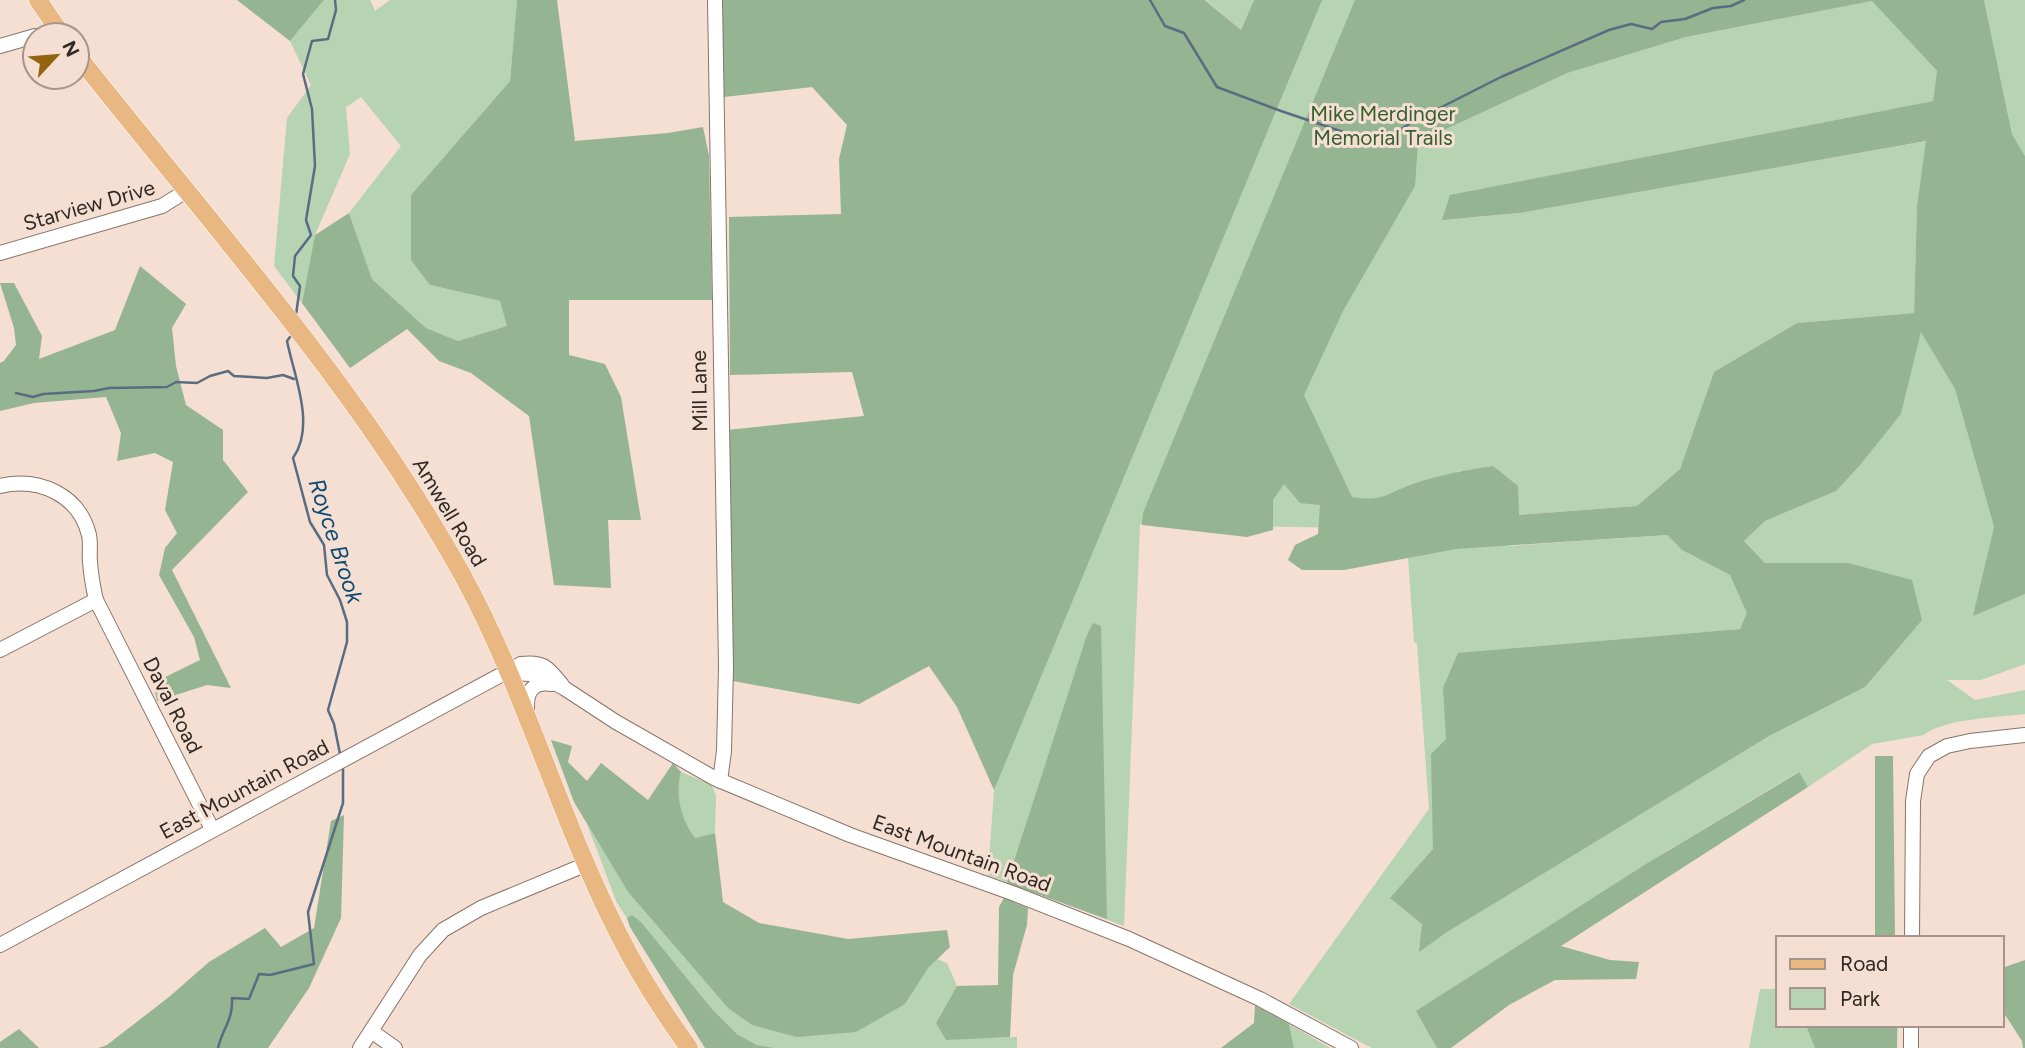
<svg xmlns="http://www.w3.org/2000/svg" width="2025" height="1048" font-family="Figtree,sans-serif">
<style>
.green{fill:#b6d3b2}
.forest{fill:#95b491;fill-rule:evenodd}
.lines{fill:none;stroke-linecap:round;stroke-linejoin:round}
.stream{stroke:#586d81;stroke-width:2.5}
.minor-casing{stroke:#897469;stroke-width:16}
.major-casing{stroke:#fff;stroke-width:19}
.minor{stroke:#fff;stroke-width:14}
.major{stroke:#e9b882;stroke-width:18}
.labels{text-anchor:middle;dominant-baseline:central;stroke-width:6;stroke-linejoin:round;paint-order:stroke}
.park-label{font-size:21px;fill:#346030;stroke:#f5ded2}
.street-label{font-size:21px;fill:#312823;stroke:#f5ded2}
.water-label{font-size:23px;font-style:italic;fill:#0a4971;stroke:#f5ded2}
</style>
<rect width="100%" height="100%" fill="#f5ded2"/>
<g class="green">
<polygon points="324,0 370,0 375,11 390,0 517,0 510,81 411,195 430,285 500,301 508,326 458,341 426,328 372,279 349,213 401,146 361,97 346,107 350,154 315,235 302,303 274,266 287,118 311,85 290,41"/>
<polygon points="1206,0 1254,0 1241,30"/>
<path d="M 1296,0 L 1633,0 L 1620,57 L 1686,37 L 1872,1 L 1937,71 L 1933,101 L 1518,182 L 1468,218 L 1520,213 L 1927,141 L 1917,206 L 1914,313 L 1797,323 L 1714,372 L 1680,469 L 1637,506 L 1518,515 L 1493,466 L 1456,472 L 1509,546 L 1667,535 L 1682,550 L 1730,575 L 1748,613 L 1740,629 L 1558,645 L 1769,736 L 1865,687 L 1848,563 L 1765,563 L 1744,541 L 1765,521 L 1836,491 L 1901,414 L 1921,331 L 1955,389 L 1994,527 L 1974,615 L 2025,594 L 2025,664 L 1981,680 L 1947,680 L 1975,700 L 2025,690 L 2025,714 C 2000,717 1941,719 1924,735 L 1872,744 L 1808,787 L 1798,772 L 1662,854 L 1426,1027 L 1437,1048 L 1372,1048 L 1289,1004 L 1429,809 L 1417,643 L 1414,642 L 1408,558 L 1411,558 L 1409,529 L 1140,524 L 1124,926 L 988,875 L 994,790 Z"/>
<polygon points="1984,0 2025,0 2025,156 2012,134"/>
<path d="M 681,772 L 712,785 L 716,796 L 715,833 L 695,838 C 681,819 675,795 681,772 Z"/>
<polygon points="587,824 628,892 728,1008 928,968 937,959 947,963 957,986 936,1023 978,1038 1017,1037 1017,1048 775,1048 757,1045 737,1034 712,1009 642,923 632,916 627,918 617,903"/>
<polygon points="1760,989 1778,989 1778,1025 1898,1025 1897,1048 1749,1048"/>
<polygon points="1289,1024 1330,1048 1294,1048"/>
</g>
<g class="forest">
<polygon points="237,0 324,0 290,41"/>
<polygon points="517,0 557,0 575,141 668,133 703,127 709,156 712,300 569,300 569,355 605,364 621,397 641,520 608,520 611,588 554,585 529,416 471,373 439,361 407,329 350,368 302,303 315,235 349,213 372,279 426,328 458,341 507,326 500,301 430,285 411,260 411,195 510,81"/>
<polygon points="722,0 1205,0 1241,30 1254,0 1322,0 994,790 957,707 929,666 859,704 733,681 726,430 864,416 852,372 730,375 729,217 841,214 839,159 847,125 812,87 724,97"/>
<path d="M 1355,0 L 1984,0 L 2012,134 L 2025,156 L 2025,594 L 1973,616 L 1994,527 L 1955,389 L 1921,332 L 1901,414 L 1860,465 L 1836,491 L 1765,521 L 1744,541 L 1765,563 L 1848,563 L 1912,580 L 1922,620 L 1865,687 L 1769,736 L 1447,932 L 1419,952 L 1422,924 L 1390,898 L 1433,849 L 1431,754 L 1446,739 L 1443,688 L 1458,653 L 1740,629 L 1747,613 L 1730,575 L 1682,550 L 1667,535 L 1456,549 L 1344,570 L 1302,570 L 1288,560 L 1295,545 L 1318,534 L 1320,505 L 1300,503 L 1284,484 L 1273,500 L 1273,530 L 1247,537 L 1142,525 L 1143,513 ZM 1872,1 L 1937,71 L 1933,101 L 1450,195 L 1442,220 L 1520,213 L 1926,141 L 1917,206 L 1914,313 L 1797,323 L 1714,372 L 1680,469 L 1637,506 L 1519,515 L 1518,486 L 1493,466 C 1466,470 1439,475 1413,484 C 1385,494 1384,502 1352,497 L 1304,395 L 1343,311 L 1415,186 L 1418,142 L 1567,73 L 1686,37 Z"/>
<polygon points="140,266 186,304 172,328 176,366 186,405 223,430 223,460 248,492 172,570 231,688 207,685 157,701 153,683 200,660 194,637 159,575 165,548 177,533 165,510 173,462 155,453 117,461 121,433 106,397 34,403 0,411 0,363 4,361 16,345 14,328 0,283 14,283 42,336 39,359 115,330"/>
<polygon points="1093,623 1101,626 1107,919 1007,883 1087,635"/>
<path d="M 551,740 L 572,746 L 568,762 L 587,781 L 601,763 L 648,800 L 673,763 L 681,772 C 675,795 681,819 695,838 L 715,833 L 723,902 L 759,923 L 848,939 L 947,930 L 950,947 L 928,968 L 905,1004 L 856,1032 L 797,1037 L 752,1025 L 728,1008 L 628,892 L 574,802 Z"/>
<polygon points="1875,756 1893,756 1895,938 1875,938"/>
<polygon points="1799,772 1808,787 1561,946 1610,960 1639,962 1636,979 1555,980 1509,1005 1451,1048 1437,1048 1416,1011 1646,864"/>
<polygon points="344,815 341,918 309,988 268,1048 98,1048 107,1045 169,997 209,962 265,928 281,947 314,928 331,821"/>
<polygon points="1004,898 1028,908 1027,925 1013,975 1010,1037 946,1040 936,1023 957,986 998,985 999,907"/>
<polygon points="632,915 642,923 712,1009 737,1034 757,1045 775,1048 705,1048 630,927 627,918"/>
<polygon points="2025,960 2025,1048 2023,1048 2022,1041 2002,1010 2002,968"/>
<polygon points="1255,1005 1289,1024 1294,1048 1221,1048 1254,1023"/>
<polygon points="1806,1025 1897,1025 1897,1048 1815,1048"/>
<polygon points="19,1029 39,1048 0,1048 0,1042"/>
</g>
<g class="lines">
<g class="stream">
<polyline points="1150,0 1165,26 1184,33 1217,87 1281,111 1355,136 1388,138 1412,122 1501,77 1609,30 1631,24 1652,29 1661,22 1685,19 1713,8 1731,6 1744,0"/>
<polyline points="296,315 300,286 293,276 295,256 311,235 306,220 315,166 312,109 303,74 312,41 328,39 336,10 335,0"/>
<path d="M 290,337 L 287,341 C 294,376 316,426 293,458 L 310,522 L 324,545 L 327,575 L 340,600 L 347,622 L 347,642 L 328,710 L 334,724 L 340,754"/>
<polyline points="16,393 33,397 43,394 94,391 109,388 167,387 176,382 197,383 210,376 228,371 234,376 267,378 283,375 294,379"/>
<path d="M 218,1048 C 223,1027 233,1021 232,998 L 249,999 L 259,974 L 270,975 L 314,964 L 308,912 L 343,803 L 343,768"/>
</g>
<g class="minor-casing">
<g id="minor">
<polyline points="715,0 726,667 724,751 720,781"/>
<polyline points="0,46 35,36"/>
<polyline points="0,253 162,206 186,191"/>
<path d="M 0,486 C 38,477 79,494 89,535 C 91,544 89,553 90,562 C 91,575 93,587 96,600 L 212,829"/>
<polyline points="0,650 96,600"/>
<polyline points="509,672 539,675 564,688 616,722 714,778 850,835 1015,894 1129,939 1260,999 1351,1048"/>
<path d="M 527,711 C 526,693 531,681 552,684"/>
<polyline points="1912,938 1913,801 1917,774 1929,756 1947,746 1970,741 2025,735"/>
<path d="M 0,945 L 521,664 C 544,661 548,668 562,685"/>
<polyline points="371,1031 395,1048"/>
<polyline points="360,1048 420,955 443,930 481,908 587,864"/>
<polyline points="1911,1048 1911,1025"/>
</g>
</g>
<g class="major-casing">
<g id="major">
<polyline points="38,0 62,35"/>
<path d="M 77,55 C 211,225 358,386 463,576 C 525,690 559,817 618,933 C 638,973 663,1012 689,1048"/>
</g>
</g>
<use href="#minor" class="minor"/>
<use href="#major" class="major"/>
</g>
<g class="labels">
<g class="park-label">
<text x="1383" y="113">Mike Merdinger<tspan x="1383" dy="24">Memorial Trails</tspan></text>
</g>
<g class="street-label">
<text transform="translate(89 205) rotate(-16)">Starview Drive</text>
<text transform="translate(699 391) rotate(-91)">Mill Lane</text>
<text transform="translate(450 512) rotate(59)">Amwell Road</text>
<text transform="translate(173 705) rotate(63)">Daval Road</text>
<text transform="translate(244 789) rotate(-28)">East Mountain Road</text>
<text transform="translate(962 853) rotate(20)">East Mountain Road</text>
</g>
<g class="water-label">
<text transform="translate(336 541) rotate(72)">Royce Brook</text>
</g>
</g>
<rect x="1776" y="936" width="228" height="91" fill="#f5ded2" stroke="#a7958c" stroke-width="2"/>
<rect x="1790" y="959" width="35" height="10" fill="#e9b882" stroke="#a7958c" stroke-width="2"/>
<text x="1840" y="971" font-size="21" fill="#312823">Road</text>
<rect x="1790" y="988" width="35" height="21" fill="#b6d3b2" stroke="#a7958c" stroke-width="2"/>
<text x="1840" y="1006" font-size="21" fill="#312823">Park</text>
<g transform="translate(56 56) rotate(64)"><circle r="33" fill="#f5ded2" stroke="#a7958c" stroke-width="2"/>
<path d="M0-5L12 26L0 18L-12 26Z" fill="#926410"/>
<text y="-10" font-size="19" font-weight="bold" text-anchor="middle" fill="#312823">N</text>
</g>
</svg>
